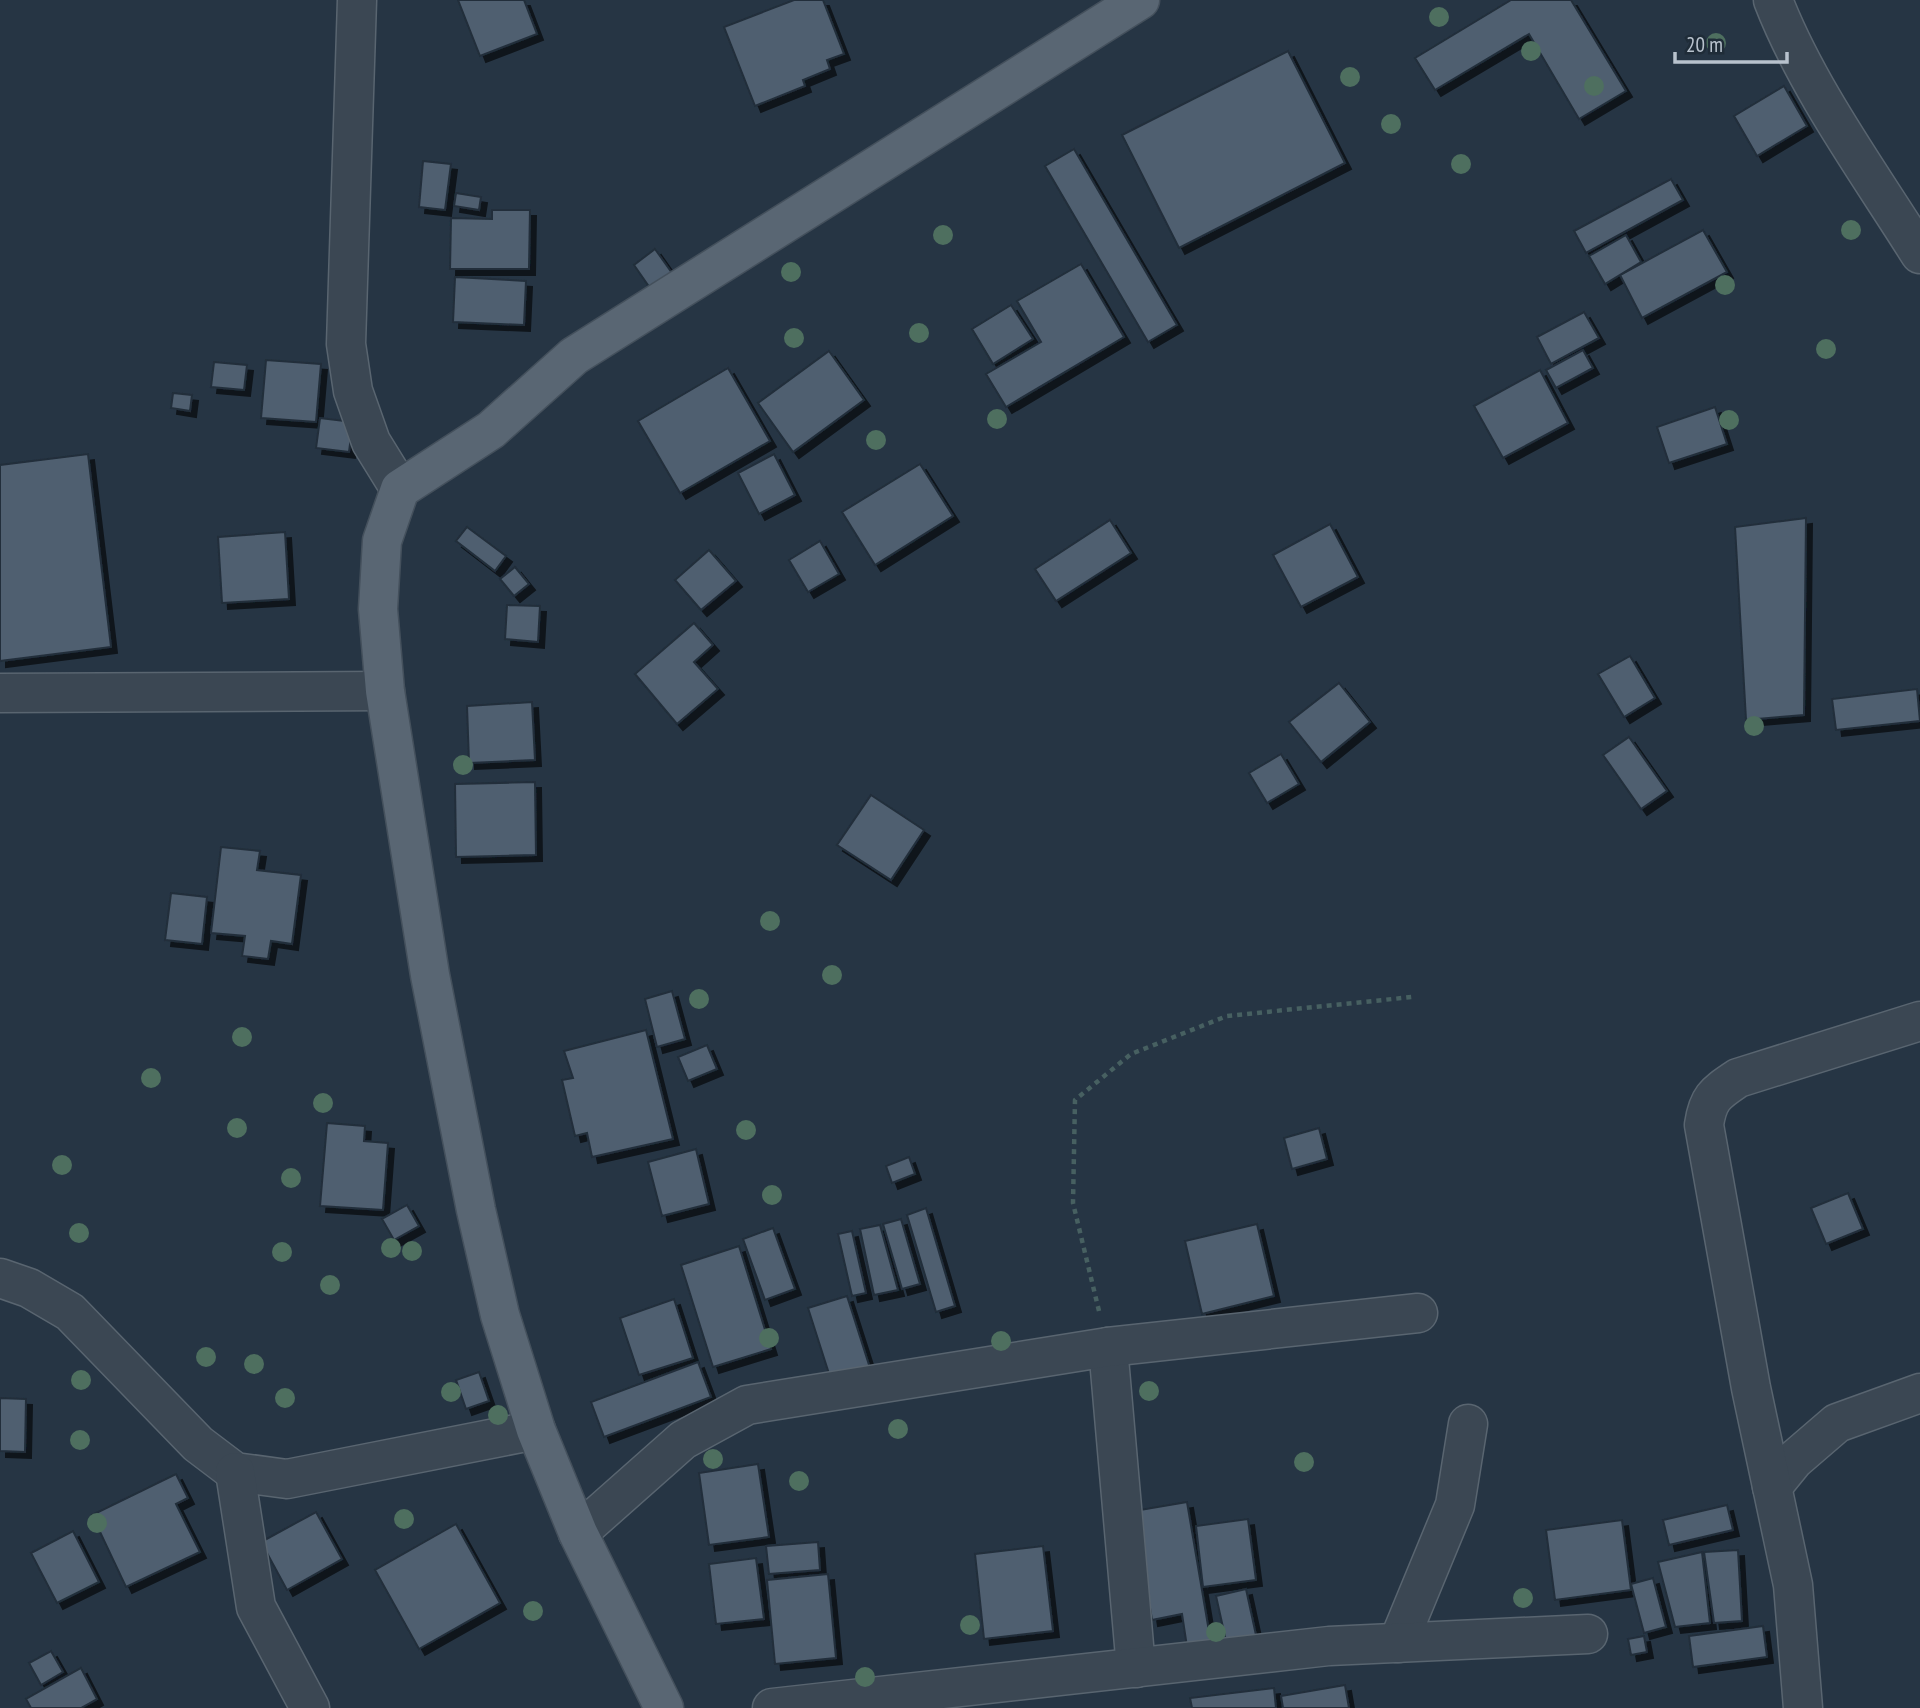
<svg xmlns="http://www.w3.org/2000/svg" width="1920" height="1708" font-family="'PT Sans Narrow',sans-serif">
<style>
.building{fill:#4f5e6f;stroke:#212e3a;stroke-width:2;filter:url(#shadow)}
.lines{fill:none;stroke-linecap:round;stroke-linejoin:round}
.minor-casing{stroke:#596570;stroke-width:41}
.major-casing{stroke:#44505c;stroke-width:41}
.path{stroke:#476061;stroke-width:4.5;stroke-dasharray:5 5;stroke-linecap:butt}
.minor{stroke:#3b4753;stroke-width:38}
.major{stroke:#596673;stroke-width:38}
.tree{fill:#4e6f5f}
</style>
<defs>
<filter id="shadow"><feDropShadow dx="6" dy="6" stdDeviation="0" flood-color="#0009"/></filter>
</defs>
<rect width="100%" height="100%" fill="#263544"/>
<g class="building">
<polygon points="458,0 524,0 537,34 480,56"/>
<polygon points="794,0 823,0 844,54 827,60 830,69 803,80 805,86 755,106 724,27"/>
<polygon points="1511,0 1571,0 1626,91 1579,119 1529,34 1435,90 1415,58"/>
<polygon points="1288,51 1345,163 1179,248 1122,135"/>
<polygon points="1784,86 1807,126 1757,156 1734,116"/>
<polygon points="1074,149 1177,325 1148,342 1045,166"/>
<polygon points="423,161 451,164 445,210 419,207"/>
<polygon points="1671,179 1683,200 1586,253 1574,231"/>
<polygon points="456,193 481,197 479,210 454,206"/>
<polygon points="492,210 530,210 529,269 450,269 451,218 492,219"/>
<polygon points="1703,230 1727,272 1642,318 1620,275"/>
<polygon points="1626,235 1641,262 1605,284 1589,256"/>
<polygon points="655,249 672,273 650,288 634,265"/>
<polygon points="1081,264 1124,337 1006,407 986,374 1041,342 1017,301"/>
<polygon points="455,277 526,281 524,325 453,322"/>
<polygon points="1011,305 1033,339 993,364 972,329"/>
<polygon points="1584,312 1599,338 1551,364 1537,337"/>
<polygon points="1583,350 1593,368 1556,388 1546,370"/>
<polygon points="829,351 864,400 793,452 758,403"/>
<polygon points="266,360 321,364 316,422 261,418"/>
<polygon points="214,362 247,365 244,390 211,387"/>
<polygon points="728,368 770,441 680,493 638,421"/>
<polygon points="1540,370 1568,423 1503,458 1474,406"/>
<polygon points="173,393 192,395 190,411 171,408"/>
<polygon points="1715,407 1727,444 1669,463 1657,427"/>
<polygon points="320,418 353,422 349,452 316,448"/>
<polygon points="88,454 111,647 0,661 0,465"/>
<polygon points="774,454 795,495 759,514 738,473"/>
<polygon points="920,464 953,516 875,565 842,512"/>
<polygon points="1806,518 1804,715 1746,720 1735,527"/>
<polygon points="1110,520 1131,553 1056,601 1035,569"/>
<polygon points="1330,524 1358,577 1301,607 1273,555"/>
<polygon points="467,527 506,556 495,571 456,541"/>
<polygon points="285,532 289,599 222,603 218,537"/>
<polygon points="820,541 839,574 808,592 789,560"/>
<polygon points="709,550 736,581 701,610 675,580"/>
<polygon points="515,567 529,584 514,596 500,579"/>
<polygon points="507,605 540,606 538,642 505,639"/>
<polygon points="694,623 713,645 694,662 718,689 677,724 635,674"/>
<polygon points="1630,656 1655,698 1624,717 1598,674"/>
<polygon points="1339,683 1370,722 1321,762 1289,722"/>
<polygon points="1917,689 1920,721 1836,730 1832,699"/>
<polygon points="532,702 535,760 469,763 467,706"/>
<polygon points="1629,737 1667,791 1641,809 1603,755"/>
<polygon points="1281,754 1299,784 1267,803 1249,773"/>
<polygon points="535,782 536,855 456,857 455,784"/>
<polygon points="871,795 924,830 891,880 837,845"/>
<polygon points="221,847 260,851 257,870 301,875 292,944 271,941 268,959 242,956 245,936 211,933"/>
<polygon points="171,893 207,897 202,944 165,940"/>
<polygon points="672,991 685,1039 657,1047 645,999"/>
<polygon points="646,1030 673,1139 592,1157 587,1133 575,1136 562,1080 573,1078 564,1051"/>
<polygon points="707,1045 717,1069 688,1081 678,1057"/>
<polygon points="327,1123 365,1126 364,1141 388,1143 383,1210 320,1206"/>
<polygon points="1319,1128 1327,1159 1292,1169 1284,1138"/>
<polygon points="696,1149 709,1204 662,1216 648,1162"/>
<polygon points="909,1157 915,1174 892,1183 886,1166"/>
<polygon points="1848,1193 1863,1229 1826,1244 1811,1208"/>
<polygon points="407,1205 419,1226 394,1240 382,1219"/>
<polygon points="926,1208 955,1306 936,1312 907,1215"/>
<polygon points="901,1219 920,1284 902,1289 883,1224"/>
<polygon points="1257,1224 1274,1296 1202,1314 1185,1241"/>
<polygon points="880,1225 898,1290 874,1295 860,1229"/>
<polygon points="773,1228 795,1289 765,1300 743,1239"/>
<polygon points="852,1231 866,1293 852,1296 838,1234"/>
<polygon points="739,1246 771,1349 713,1367 681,1265"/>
<polygon points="847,1296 870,1368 831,1380 808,1308"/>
<polygon points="674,1299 693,1358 639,1375 620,1318"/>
<polygon points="698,1362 711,1397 604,1437 591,1402"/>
<polygon points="479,1372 489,1401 466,1409 456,1380"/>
<polygon points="0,1398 26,1399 25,1452 0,1451"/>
<polygon points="758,1464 769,1537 709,1545 699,1473"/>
<polygon points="176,1474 188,1498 176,1504 200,1552 126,1587 92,1515"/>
<polygon points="1187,1502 1211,1643 1187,1647 1182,1614 1152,1620 1134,1511"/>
<polygon points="1727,1505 1733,1530 1669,1545 1663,1520"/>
<polygon points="316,1512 342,1559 287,1590 261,1542"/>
<polygon points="1248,1519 1256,1580 1203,1587 1196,1526"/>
<polygon points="1622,1520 1631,1590 1555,1600 1546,1530"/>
<polygon points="456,1524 500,1603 419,1649 375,1570"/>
<polygon points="73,1531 99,1582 57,1603 31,1553"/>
<polygon points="818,1542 820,1570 769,1574 766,1546"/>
<polygon points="1043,1546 1053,1631 984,1639 975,1554"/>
<polygon points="1738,1550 1742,1621 1714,1623 1704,1552"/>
<polygon points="1702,1552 1710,1623 1675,1627 1658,1562"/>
<polygon points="756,1558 764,1619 716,1624 709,1564"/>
<polygon points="828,1574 836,1658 775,1664 767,1580"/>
<polygon points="1653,1578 1666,1627 1644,1633 1631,1584"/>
<polygon points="1246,1589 1256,1635 1226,1641 1216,1596"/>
<polygon points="1763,1626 1767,1657 1693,1667 1689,1636"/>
<polygon points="1644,1636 1647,1652 1631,1655 1628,1639"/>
<polygon points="51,1651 63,1672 41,1685 29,1663"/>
<polygon points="81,1668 97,1699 81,1708 31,1708 26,1699"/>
<polygon points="1345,1685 1349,1708 1283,1708 1281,1696"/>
<polygon points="1274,1688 1276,1708 1192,1708 1190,1698"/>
</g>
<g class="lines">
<g class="minor-casing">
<g id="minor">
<polyline points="357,0 346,344 353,391 371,442 400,489"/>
<path d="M 1773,0 C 1807,88 1870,174 1920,254"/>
<polyline points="0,693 385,691"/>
<polyline points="0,1278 29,1288 70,1312 198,1444 235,1472 287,1479 536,1430"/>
<polyline points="1108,1347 1136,1668"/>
<polyline points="235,1472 256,1607 310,1708"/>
<polyline points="1772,1487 1794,1460 1837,1423 1920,1393"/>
<polyline points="578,1533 683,1440 747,1405 1108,1347 1418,1313"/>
<polyline points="1398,1643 1455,1505 1468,1424"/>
<polyline points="772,1708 1329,1646 1588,1634"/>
<path d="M 1803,1708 L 1793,1585 L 1751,1388 L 1704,1125 C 1708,1097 1716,1093 1738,1078 L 1920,1021"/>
</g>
</g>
<g class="major-casing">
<polyline id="major" points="664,1708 578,1533 536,1430 500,1315 476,1210 430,975 385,691 378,609 382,541 400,489 491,430 574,356 1140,0"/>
</g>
<polyline class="path" points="1099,1311 1073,1203 1075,1100 1131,1054 1227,1016 1412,997"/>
<use href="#minor" class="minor"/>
<use href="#major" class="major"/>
</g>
<g class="tree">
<circle cx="1439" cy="17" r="10"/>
<circle cx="1716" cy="43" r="10"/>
<circle cx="1531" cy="51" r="10"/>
<circle cx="1350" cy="77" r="10"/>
<circle cx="1594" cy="86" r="10"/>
<circle cx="1391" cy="124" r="10"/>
<circle cx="1461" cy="164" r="10"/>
<circle cx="1851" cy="230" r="10"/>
<circle cx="943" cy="235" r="10"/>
<circle cx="791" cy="272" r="10"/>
<circle cx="1725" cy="285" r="10"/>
<circle cx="919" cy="333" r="10"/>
<circle cx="794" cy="338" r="10"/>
<circle cx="1826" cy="349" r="10"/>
<circle cx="997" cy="419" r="10"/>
<circle cx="1729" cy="420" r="10"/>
<circle cx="876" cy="440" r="10"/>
<circle cx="1754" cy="726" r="10"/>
<circle cx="463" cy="765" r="10"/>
<circle cx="770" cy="921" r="10"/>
<circle cx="832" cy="975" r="10"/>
<circle cx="699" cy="999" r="10"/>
<circle cx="242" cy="1037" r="10"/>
<circle cx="151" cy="1078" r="10"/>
<circle cx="323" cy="1103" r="10"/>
<circle cx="237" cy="1128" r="10"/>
<circle cx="746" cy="1130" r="10"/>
<circle cx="62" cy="1165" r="10"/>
<circle cx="291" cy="1178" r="10"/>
<circle cx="772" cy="1195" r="10"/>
<circle cx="79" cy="1233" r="10"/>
<circle cx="391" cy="1248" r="10"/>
<circle cx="412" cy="1251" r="10"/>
<circle cx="282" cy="1252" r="10"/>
<circle cx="330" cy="1285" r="10"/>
<circle cx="769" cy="1338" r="10"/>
<circle cx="1001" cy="1341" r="10"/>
<circle cx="206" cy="1357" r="10"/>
<circle cx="254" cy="1364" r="10"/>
<circle cx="81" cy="1380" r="10"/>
<circle cx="1149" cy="1391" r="10"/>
<circle cx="451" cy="1392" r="10"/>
<circle cx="285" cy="1398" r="10"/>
<circle cx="498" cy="1415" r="10"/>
<circle cx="898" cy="1429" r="10"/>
<circle cx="80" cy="1440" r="10"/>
<circle cx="713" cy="1459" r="10"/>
<circle cx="1304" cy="1462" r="10"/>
<circle cx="799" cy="1481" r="10"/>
<circle cx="404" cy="1519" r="10"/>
<circle cx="97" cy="1523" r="10"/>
<circle cx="1523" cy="1598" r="10"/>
<circle cx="533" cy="1611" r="10"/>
<circle cx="970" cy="1625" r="10"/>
<circle cx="1216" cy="1632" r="10"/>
<circle cx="865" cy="1677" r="10"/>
</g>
<path d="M1675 52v10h112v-10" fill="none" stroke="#b8c2cd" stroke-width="3.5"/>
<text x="1686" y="52" font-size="21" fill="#b8c2cd" stroke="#1f2c38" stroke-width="5" paint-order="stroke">20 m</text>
</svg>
